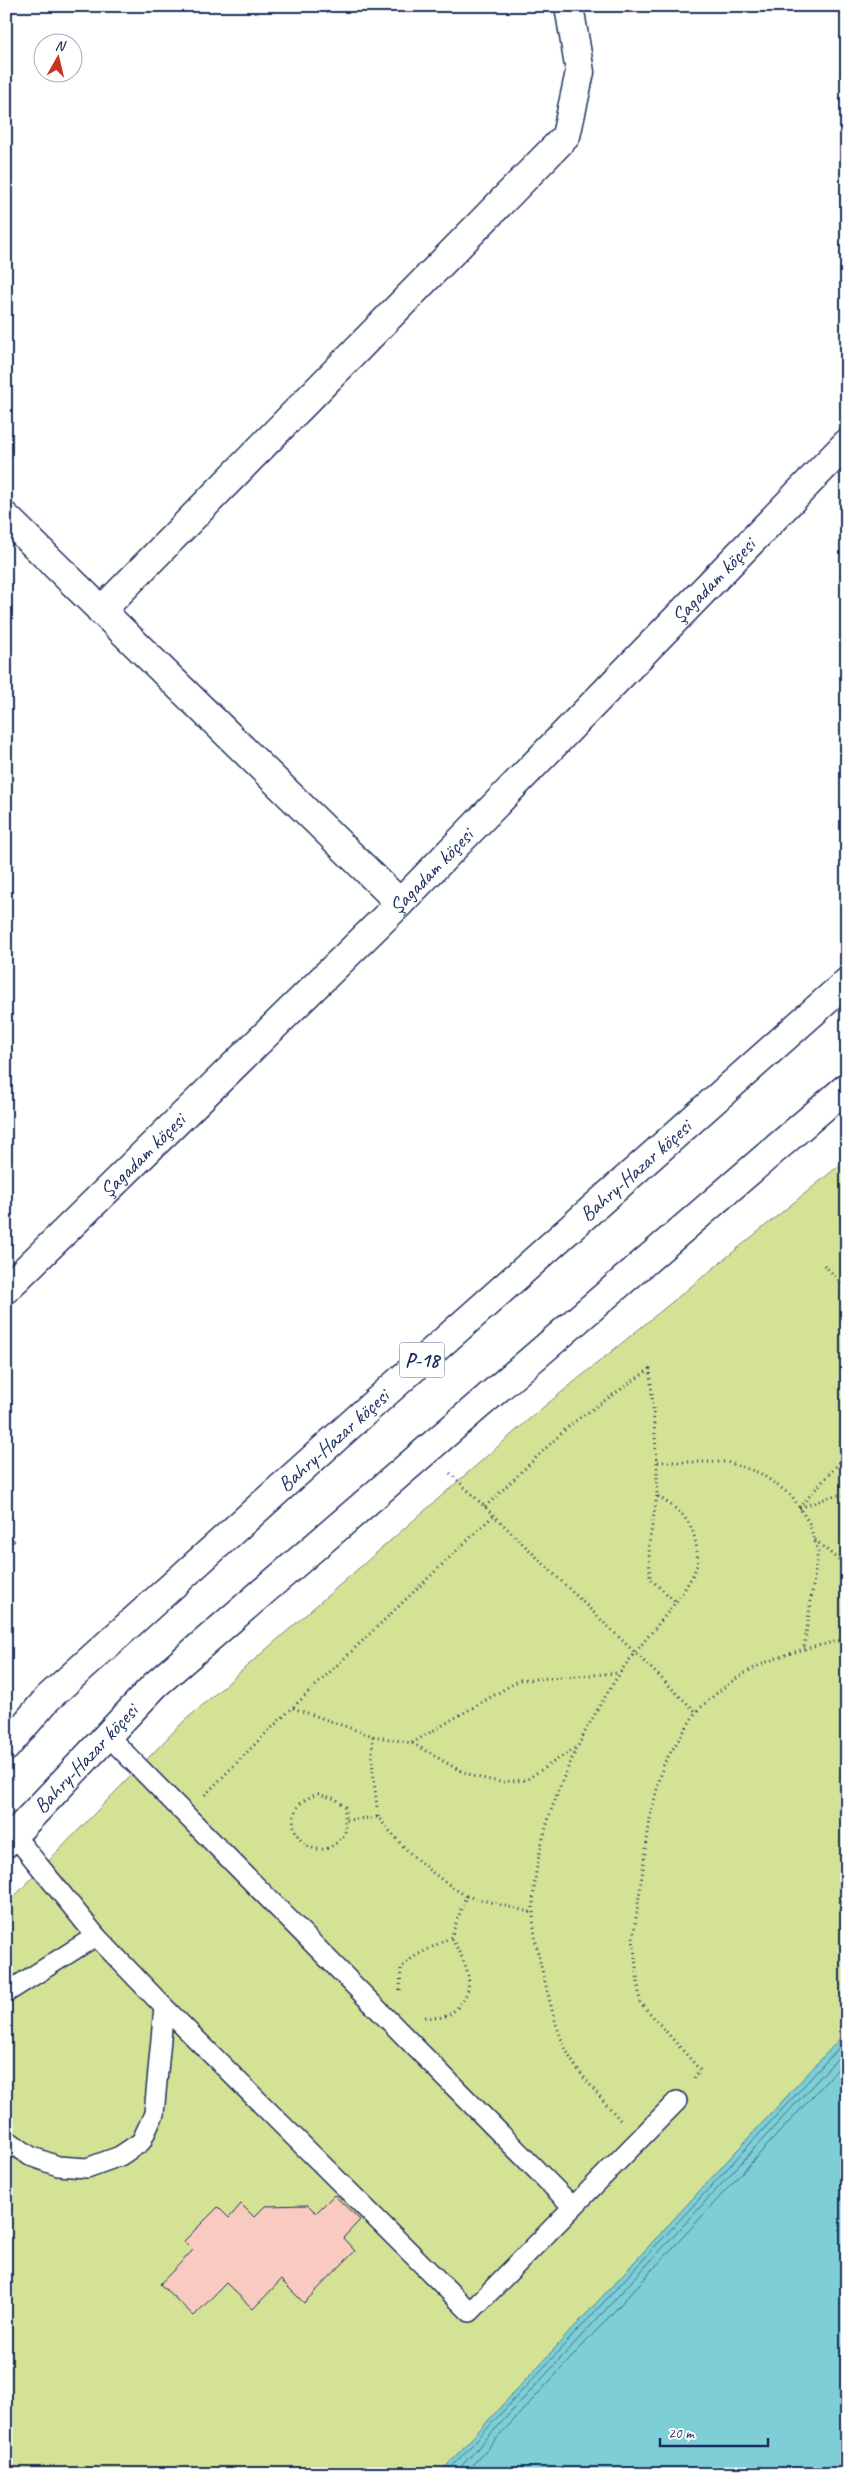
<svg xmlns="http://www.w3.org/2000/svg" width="853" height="2480" font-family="Caveat,sans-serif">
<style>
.green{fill:#d4e295;stroke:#78887a}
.water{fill:#7dced5;stroke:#568ea5}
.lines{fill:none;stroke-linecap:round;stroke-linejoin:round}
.shore{stroke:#426f8e;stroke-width:1}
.building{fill:#f9cabf;stroke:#1b2f5e}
.service-casing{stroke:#1b2f5e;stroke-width:22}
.minor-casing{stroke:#1b2f5e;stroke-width:31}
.trunk-casing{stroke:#1b2f5e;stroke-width:31}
.path{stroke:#1b2f5e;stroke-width:3;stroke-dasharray:1 4;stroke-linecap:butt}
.service{stroke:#fff;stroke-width:19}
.minor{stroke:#fff;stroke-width:28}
.trunk{stroke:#fff;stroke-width:28}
.labels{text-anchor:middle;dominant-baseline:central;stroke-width:4;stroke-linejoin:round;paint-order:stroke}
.shield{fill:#fff;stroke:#5f6d8e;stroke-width:1}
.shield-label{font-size:20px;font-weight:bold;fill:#1b2f5e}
.street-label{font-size:21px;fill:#1b2f5e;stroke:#fff}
</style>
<rect width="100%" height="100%" fill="#fff"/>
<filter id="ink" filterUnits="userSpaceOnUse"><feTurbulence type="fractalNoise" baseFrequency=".02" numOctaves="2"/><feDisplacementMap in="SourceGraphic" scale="10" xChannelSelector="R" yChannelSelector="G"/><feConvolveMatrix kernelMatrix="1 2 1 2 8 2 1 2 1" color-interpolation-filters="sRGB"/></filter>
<g filter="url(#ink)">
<polygon class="green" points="847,1159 847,2031 439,2474 6,2474 6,1905 182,1723 535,1414"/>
<polygon class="water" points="847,2031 847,2474 439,2474"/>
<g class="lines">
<g class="shore">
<polyline points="445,2474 847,2039"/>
<polyline points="454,2474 847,2048"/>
<polyline points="464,2474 847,2059"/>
</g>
</g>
<g class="building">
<polygon points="6,1532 15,1541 6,1548"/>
<polygon points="334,2195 360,2220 343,2238 355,2251 304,2303 281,2280 253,2309 226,2283 194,2316 160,2284 193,2250 184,2241 218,2207 229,2218 241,2204 254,2217 265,2206 308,2205 316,2213"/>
</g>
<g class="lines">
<g class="service-casing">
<g id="service">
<polyline points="108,1736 573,2207"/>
<polyline points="6,1993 96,1936"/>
<polyline points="164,2007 470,2312 677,2101"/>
<polyline points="6,2139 30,2156 58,2166 87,2168 120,2156 141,2142 154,2114 164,2007 96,1936 14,1835"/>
</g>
</g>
<g class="minor-casing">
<g id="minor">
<polyline points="6,517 400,903"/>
<polyline points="101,611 566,136 580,72 569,6"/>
<path id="s1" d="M 6,1289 L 400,903 L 847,443"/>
</g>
</g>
<g class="trunk-casing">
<g id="trunk">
<path id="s2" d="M 6,1747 L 48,1698 L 379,1399 L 847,982"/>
<path id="s3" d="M 6,1843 L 155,1685 L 847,1087"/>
</g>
</g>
<g class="path">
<polyline points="824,1265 847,1288"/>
<path d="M 450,1473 L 696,1712 C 746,1663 780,1654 847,1639"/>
<polyline points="657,1496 649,1545 650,1579 675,1601"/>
<polyline points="485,1507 571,1424 650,1369 657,1462 727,1462 760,1473 792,1496 809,1523 818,1551 804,1648"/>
<polyline points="799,1508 847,1454"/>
<polyline points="800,1508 835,1495 847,1495"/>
<polyline points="815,1540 847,1567"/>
<polyline points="293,1708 373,1736 372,1761 378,1817"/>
<polyline points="373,1736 412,1743 459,1770 476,1777 500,1782 526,1780 578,1746"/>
<polyline points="412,1743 520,1680 619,1673"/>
<path d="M 318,1794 L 336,1799 L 345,1807 L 345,1834 C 311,1880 264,1809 318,1794 Z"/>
<polyline points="205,1795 262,1737 494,1515"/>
<path d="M 346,1820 L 378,1817 C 406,1852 428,1872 466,1896"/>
<polyline points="400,1990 401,1968 412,1958 451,1937 466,1896 533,1913"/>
<path d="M 425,2017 C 439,2019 447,2018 457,2008 C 480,1983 464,1962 451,1937"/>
<polyline points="694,2078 700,2070 640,2002 633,1939 651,1812 664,1763 696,1712"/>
<path d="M 620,2120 C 605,2102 588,2084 574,2064 C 560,2043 553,2014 547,1990 C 541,1966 533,1937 533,1912 C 533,1829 576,1740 620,1673 C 641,1641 685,1599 697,1565 C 698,1561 697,1555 697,1551 C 694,1521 681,1511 657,1496 L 657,1462"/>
</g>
<use href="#service" class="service"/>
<use href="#minor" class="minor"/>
<use href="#trunk" class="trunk"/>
</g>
</g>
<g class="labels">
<rect class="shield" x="399.5" y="1342.5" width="45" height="35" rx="4"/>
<g class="shield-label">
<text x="422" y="1360">P-18</text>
</g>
<g class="street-label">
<text stroke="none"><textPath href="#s1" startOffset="1001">Şagadam köçesi</textPath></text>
<text stroke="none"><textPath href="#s1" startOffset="596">Şagadam köçesi</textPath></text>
<text stroke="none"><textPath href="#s1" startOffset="191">Şagadam köçesi</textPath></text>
<text stroke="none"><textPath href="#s2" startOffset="854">Bahry-Hazar köçesi</textPath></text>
<text stroke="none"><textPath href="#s2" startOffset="449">Bahry-Hazar köçesi</textPath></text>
<text stroke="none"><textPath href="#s3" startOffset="116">Bahry-Hazar köçesi</textPath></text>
</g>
</g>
<rect width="853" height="2480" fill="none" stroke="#fff" stroke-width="25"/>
<rect x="12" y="12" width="828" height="2455" fill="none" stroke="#1b2f5e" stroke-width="2" filter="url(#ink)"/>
<g transform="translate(58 58) rotate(8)"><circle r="24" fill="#ffffff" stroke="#a4acbf"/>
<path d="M0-4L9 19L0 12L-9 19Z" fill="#c8321e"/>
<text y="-8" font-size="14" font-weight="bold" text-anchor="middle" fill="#1b2f5e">N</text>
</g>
<path d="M660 2438v8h108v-8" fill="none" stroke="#1b2f5e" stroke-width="2.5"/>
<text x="668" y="2438" font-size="15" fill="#1b2f5e" stroke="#ffffff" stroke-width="4" paint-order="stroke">20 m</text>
</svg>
